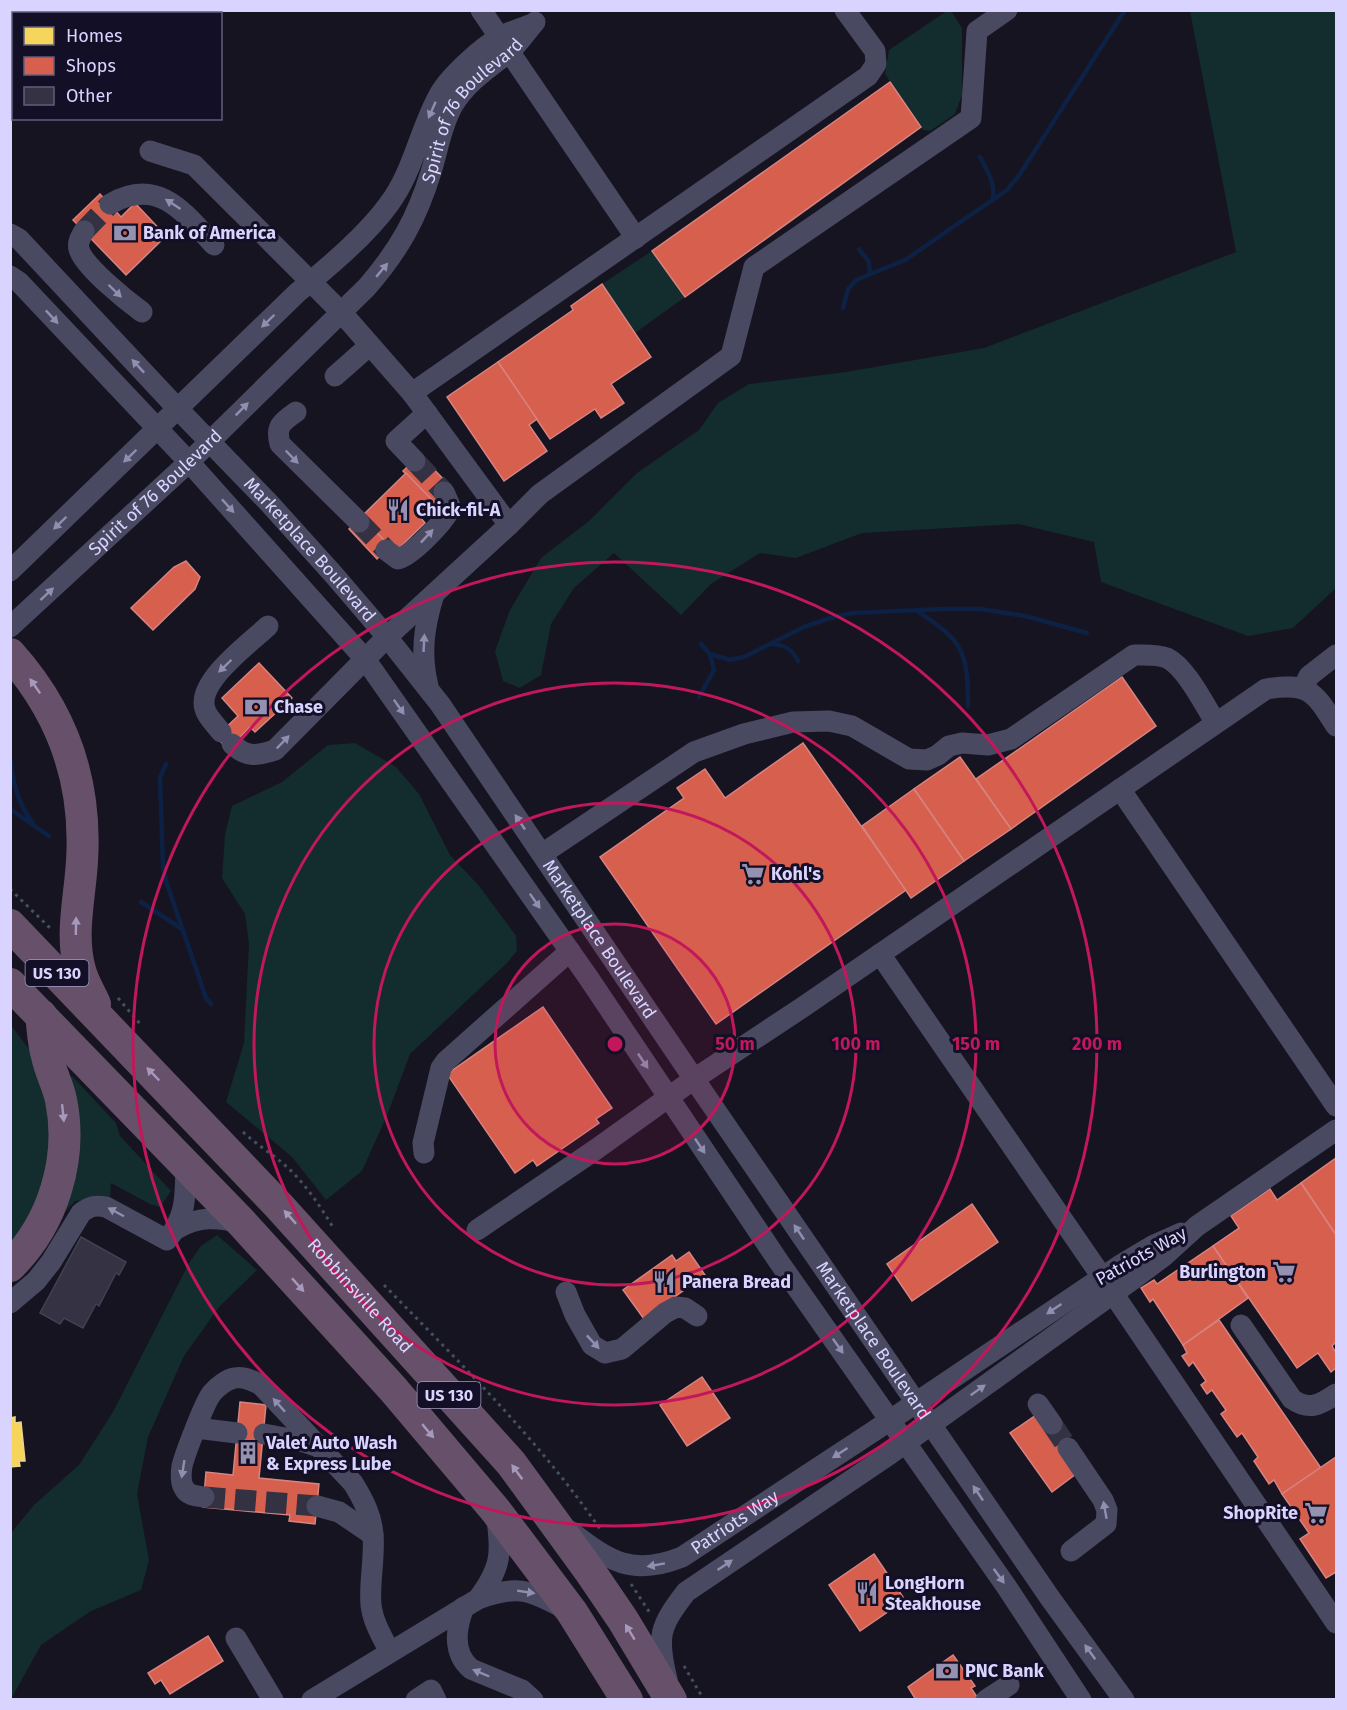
<svg xmlns="http://www.w3.org/2000/svg" width="1347" height="1710" font-family="'Fira Sans',sans-serif">
<style>
.green{fill:#132c2d}
.homes{fill:#f6d55c;stroke:#edd58d;stroke-width:1.5}
.shops{fill:#d6604d;stroke:#d78382;stroke-width:1.5}
.lines{fill:none;stroke-linecap:round;stroke-linejoin:round}
.stream{stroke:#0d2144;stroke-width:4.5}
.building{fill:#343243;stroke:#433f54;stroke-width:1.5}
.minor-tunnel{stroke:#333142;stroke-width:21;stroke-dasharray:21 10;stroke-linecap:butt}
.path{stroke:#44505f;stroke-width:3;stroke-dasharray:3 4.5;stroke-linecap:butt}
.minor{stroke:#4a4962;stroke-width:21}
.highway{stroke:#67516a;stroke-width:32}
.oneway{fill:#928eb0}
.oneway2{fill:#a699bc}
.ring{fill:none;stroke:#c2185b;stroke-width:3}
.labels{text-anchor:middle;dominant-baseline:central;stroke-width:6;stroke-linejoin:round;paint-order:stroke}
.shield{fill:#130f26;stroke:#9e99be;stroke-width:1.5}
.shield-label{font-size:16px;font-weight:bold;fill:#d9d4ff}
.street-label{font-size:18px;fill:#d9d4ff;stroke:#130f26}
.poi-label{font-size:18px;font-weight:bold;fill:#d9d4ff;stroke:#130f26;text-anchor:start}
.centre{fill:#c2185b;stroke:#130f26;stroke-width:3}
.ring-label{font-size:18px;text-anchor:middle;font-weight:bold;fill:#c2185b;stroke:#130f26;stroke-width:6;stroke-linejoin:round;paint-order:stroke}
</style>
<rect width="100%" height="100%" fill="#161421"/>
<g class="green">
<polygon points="947,11 951,11 962,28 962,95 955,114 930,131 923,130 885,74 889,50"/>
<polygon points="1190,11 1336,11 1336,588 1293,628 1248,636 1101,582 1094,542 1018,524 862,533 796,558 760,553 711,584 681,615 614,553 574,588 551,624 541,675 520,688 503,681 495,651 510,610 541,558 589,521 637,473 699,430 718,403 749,384 846,372 984,348 1236,252"/>
<polygon points="652,251 685,297 635,333 602,284"/>
<polygon points="355,743 396,767 419,794 450,855 480,887 516,936 517,951 507,963 410,1054 388,1113 362,1171 326,1200 292,1157 226,1102 244,1043 249,944 245,914 222,878 225,834 232,806 282,782 328,745"/>
<polygon points="10,1024 35,1057 45,1078 53,1166 10,1251"/>
<polygon points="72,1076 116,1123 120,1136 171,1191 160,1207 150,1204 111,1183 110,1199 75,1201 50,1228 65,1078"/>
<polygon points="217,1235 257,1270 219,1307 184,1356 148,1437 137,1494 149,1560 141,1590 91,1611 41,1645 11,1699 11,1533 34,1505 79,1465 113,1412 189,1263 201,1246"/>
</g>
<polygon class="homes" points="15,1417 15,1423 21,1422 25,1461 19,1461 20,1466 10,1467 10,1418"/>
<g class="shops">
<polygon points="890,82 921,127 685,297 652,251"/>
<polygon points="100,194 121,217 135,203 166,236 126,275 73,220"/>
<polygon points="602,284 651,357 611,384 624,403 601,418 595,409 550,439 498,362 573,310 571,306"/>
<polygon points="498,362 537,419 529,425 547,451 504,481 447,397"/>
<polygon points="420,455 451,487 435,503 403,471"/>
<polygon points="406,473 435,503 420,517 425,523 399,548 394,543 390,546 361,517"/>
<polygon points="361,517 390,546 377,559 349,529"/>
<polygon points="186,561 200,577 195,589 153,630 131,608 174,567"/>
<polygon points="259,663 292,698 255,732 250,727 228,749 216,737 238,716 222,698"/>
<polygon points="1122,677 1156,726 1011,829 976,779"/>
<polygon points="803,743 906,890 716,1024 600,857 684,798 677,788 705,769 725,798"/>
<polygon points="960,757 1011,829 964,861 914,789"/>
<polygon points="914,789 964,861 911,898 862,826"/>
<polygon points="543,1007 612,1108 596,1119 599,1123 537,1166 533,1160 515,1173 447,1074"/>
<polygon points="1336,1158 1336,1235 1301,1183"/>
<polygon points="1301,1183 1336,1235 1336,1342 1332,1346 1336,1353 1336,1368 1331,1372 1318,1353 1297,1368 1213,1246 1239,1228 1231,1216 1270,1189 1277,1200"/>
<polygon points="972,1204 998,1242 912,1301 887,1264"/>
<polygon points="1213,1246 1248,1298 1183,1345 1153,1299 1150,1302 1141,1288 1154,1280 1157,1284"/>
<polygon points="689,1252 705,1275 644,1319 623,1290 672,1255 676,1261"/>
<polygon points="1219,1320 1321,1468 1282,1494 1274,1480 1269,1484 1254,1461 1258,1457 1242,1433 1237,1437 1221,1414 1226,1410 1212,1390 1207,1394 1201,1385 1206,1381 1193,1362 1189,1366 1182,1356 1187,1353 1183,1345"/>
<polygon points="702,1377 730,1418 687,1446 660,1405"/>
<polygon points="240,1402 266,1405 259,1478 319,1484 315,1524 289,1521 290,1515 203,1507 206,1472 233,1475"/>
<polygon points="1036,1415 1055,1422 1072,1446 1076,1474 1052,1492 1010,1433"/>
<polygon points="1336,1457 1336,1572 1326,1578 1300,1539 1309,1533 1282,1494"/>
<polygon points="874,1554 905,1600 860,1631 829,1585"/>
<polygon points="208,1636 223,1661 170,1694 161,1680 155,1684 148,1673"/>
<polygon points="953,1655 975,1686 971,1688 979,1700 916,1700 908,1687"/>
</g>
<g class="lines">
<g class="stream">
<path d="M 980,157 C 988,172 995,182 993,200"/>
<polyline points="859,249 869,262 870,274"/>
<polyline points="843,308 848,289 856,280 905,260 1007,190 1020,174 1125,10"/>
<path d="M 916,610 C 962,641 968,649 968,706"/>
<polyline points="701,644 710,654 730,660 744,657 804,627 830,618 853,613 943,609 981,609 1025,616 1087,633"/>
<path d="M 773,644 C 787,646 791,649 798,661"/>
<polyline points="699,697 714,670 710,654"/>
<path d="M 10,757 C 13,784 18,804 34,825"/>
<polyline points="166,764 160,777 163,867 166,881 206,998 211,1004"/>
<polyline points="10,809 49,836"/>
<polyline points="141,902 182,929"/>
</g>
</g>
<polygon class="building" points="81,1237 126,1262 119,1275 116,1273 99,1306 96,1304 83,1328 64,1318 60,1324 40,1313"/>
<g class="lines">
<g class="minor-tunnel">
<polyline points="84,231 110,204"/>
<polyline points="415,461 444,492"/>
<polyline points="359,522 386,550"/>
<polyline points="1052,1424 1068,1448"/>
<polyline points="204,1497 317,1506"/>
</g>
<g class="path">
<polyline points="10,889 52,930"/>
<polyline points="118,998 141,1025"/>
<path d="M 243,1132 C 257,1145 274,1155 288,1168 C 307,1186 320,1206 334,1229"/>
<path d="M 384,1285 C 460,1363 538,1439 600,1529"/>
<polyline points="631,1584 650,1613"/>
<polyline points="684,1666 704,1700"/>
</g>
<g class="minor">
<polyline points="481,10 636,238"/>
<polyline points="150,151 194,165 342,313 412,393 509,525"/>
<path d="M 110,204 C 158,176 184,212 214,245"/>
<path d="M 84,231 C 81,237 77,242 79,249 C 83,266 127,301 142,312"/>
<path id="s1" d="M 10,234 L 19,239 L 178,409 L 269,503 L 334,575 L 387,637 L 440,704 L 694,1079 L 1050,1598 L 1124,1700"/>
<polyline points="10,276 19,282 189,462 365,659 588,977 779,1262 1006,1586 1081,1700"/>
<polyline points="335,376 369,346"/>
<polyline points="412,393 868,76 876,64 875,51 845,10"/>
<path d="M 296,412 C 282,422 275,426 280,444 L 359,522"/>
<polyline points="415,461 396,441 427,413"/>
<path d="M 386,550 L 398,559 C 412,555 442,524 449,511 L 450,506 L 444,492"/>
<path d="M 10,571 L 297,293 C 327,268 366,236 389,204 C 413,172 419,132 438,97 C 447,78 482,47 500,37 C 509,32 520,29 529,25"/>
<path id="s2" d="M 10,627 L 189,462 L 367,287 C 399,250 417,218 431,172 C 438,150 441,127 452,107 C 465,84 487,69 508,53 C 518,45 526,32 535,22"/>
<path d="M 428,686 C 420,654 424,626 434,594"/>
<polyline points="1303,688 1309,676 1336,655"/>
<path d="M 221,732 C 216,725 207,717 205,709 C 196,682 250,643 268,626"/>
<path d="M 232,744 C 247,758 257,756 275,750 L 387,637 L 509,525 L 540,494 L 731,356 L 754,267 L 971,118 L 977,31 L 1007,10"/>
<polyline points="1120,789 1336,1106"/>
<path d="M 542,854 L 694,752 L 744,734 L 793,722 L 829,721 L 852,726 L 909,759 L 927,760 L 938,755 L 949,746 L 962,743 L 988,745 L 1011,739 L 1134,655 C 1145,655 1157,654 1167,658 C 1186,667 1205,706 1216,723"/>
<polyline points="880,954 1102,1277 1336,1623"/>
<polyline points="424,1153 423,1143 441,1068 446,1061 570,951"/>
<path d="M 176,1229 C 199,1216 217,1217 242,1223"/>
<path d="M 477,1230 L 595,1150 L 694,1079 L 803,1007 L 1266,689 C 1310,682 1314,692 1336,726"/>
<polyline points="566,1292 575,1315 592,1345 605,1353 622,1349 665,1313 676,1307 685,1308 697,1316"/>
<path d="M 10,1303 L 36,1281 L 51,1262 L 81,1213 C 90,1206 95,1205 106,1207 L 167,1240 C 187,1215 185,1196 186,1166"/>
<path d="M 1241,1325 L 1292,1399 C 1309,1411 1320,1405 1336,1394"/>
<polyline points="1038,1404 1052,1424"/>
<polyline points="196,1428 237,1433"/>
<polyline points="264,1434 301,1441 316,1446"/>
<polyline points="1068,1448 1103,1500 1107,1510 1106,1524 1071,1551"/>
<path d="M 204,1497 C 197,1496 188,1496 184,1488 C 180,1482 181,1473 182,1466 C 185,1454 205,1401 212,1393 C 217,1387 227,1379 235,1378 C 245,1376 253,1381 261,1385 L 353,1483 C 363,1499 372,1516 373,1535 C 375,1558 369,1582 371,1605 C 373,1622 382,1637 390,1652"/>
<polyline points="317,1506 339,1512 373,1535"/>
<path id="s3" d="M 570,1531 C 609,1561 632,1577 682,1557 L 874,1431 L 1122,1264 L 1154,1245 L 1181,1233"/>
<path d="M 478,1599 C 502,1567 502,1552 496,1513"/>
<path d="M 464,1607 C 456,1627 452,1653 471,1669 L 522,1690 L 533,1700"/>
<polyline points="236,1638 273,1700"/>
<path d="M 667,1679 C 656,1636 660,1626 686,1592 L 890,1454 L 1132,1280 L 1164,1256 L 1197,1226 L 1336,1130"/>
<path d="M 312,1700 L 478,1599 C 515,1585 529,1589 563,1608"/>
<polyline points="416,1700 431,1690 436,1700"/>
<polyline points="986,1700 1009,1685"/>
</g>
<g class="highway">
<path d="M 10,654 C 63,713 87,782 82,861 C 80,897 70,935 80,970 C 83,982 90,993 95,1004"/>
<path id="s4" d="M 10,925 L 279,1206 L 511,1463 L 589,1570 L 623,1620 L 671,1700"/>
<polyline points="10,984 242,1223 393,1389 496,1511 572,1612 627,1700"/>
<path d="M 10,1266 C 53,1224 73,1159 61,1100 C 58,1085 50,1071 47,1056 C 43,1043 43,1029 41,1015"/>
</g>
</g>
<defs><path id="oneway-solid" d="M-6-.8H1V-3.2L6.5 0L1 3.2V.8H-6Z" transform="scale(1.5)"/></defs>
<g class="oneway">
<use href="#oneway-solid" transform="translate(432 110) rotate(114)"/>
<use href="#oneway-solid" transform="translate(173 204) rotate(-147)"/>
<use href="#oneway-solid" transform="translate(382 270) rotate(-50)"/>
<use href="#oneway-solid" transform="translate(115 291) rotate(44)"/>
<use href="#oneway-solid" transform="translate(52 317) rotate(47)"/>
<use href="#oneway-solid" transform="translate(268 321) rotate(136)"/>
<use href="#oneway-solid" transform="translate(138 366) rotate(-133)"/>
<use href="#oneway-solid" transform="translate(242 409) rotate(-45)"/>
<use href="#oneway-solid" transform="translate(130 456) rotate(136)"/>
<use href="#oneway-solid" transform="translate(292 457) rotate(46)"/>
<use href="#oneway-solid" transform="translate(228 506) rotate(48)"/>
<use href="#oneway-solid" transform="translate(60 523) rotate(136)"/>
<use href="#oneway-solid" transform="translate(427 536) rotate(-47)"/>
<use href="#oneway-solid" transform="translate(47 594) rotate(-43)"/>
<use href="#oneway-solid" transform="translate(424 643) rotate(-87)"/>
<use href="#oneway-solid" transform="translate(225 666) rotate(136)"/>
<use href="#oneway-solid" transform="translate(399 707) rotate(55)"/>
<use href="#oneway-solid" transform="translate(283 742) rotate(-46)"/>
<use href="#oneway-solid" transform="translate(520 822) rotate(-124)"/>
<use href="#oneway-solid" transform="translate(535 901) rotate(55)"/>
<use href="#oneway-solid" transform="translate(643 1061) rotate(56)"/>
<use href="#oneway-solid" transform="translate(700 1146) rotate(56)"/>
<use href="#oneway-solid" transform="translate(116 1212) rotate(-152)"/>
<use href="#oneway-solid" transform="translate(799 1232) rotate(-124)"/>
<use href="#oneway-solid" transform="translate(1054 1309) rotate(146)"/>
<use href="#oneway-solid" transform="translate(593 1342) rotate(47)"/>
<use href="#oneway-solid" transform="translate(838 1346) rotate(55)"/>
<use href="#oneway-solid" transform="translate(978 1390) rotate(-35)"/>
<use href="#oneway-solid" transform="translate(279 1405) rotate(-132)"/>
<use href="#oneway-solid" transform="translate(840 1453) rotate(147)"/>
<use href="#oneway-solid" transform="translate(183 1469) rotate(99)"/>
<use href="#oneway-solid" transform="translate(978 1493) rotate(-124)"/>
<use href="#oneway-solid" transform="translate(1105 1510) rotate(-100)"/>
<use href="#oneway-solid" transform="translate(656 1565) rotate(170)"/>
<use href="#oneway-solid" transform="translate(725 1565) rotate(-34)"/>
<use href="#oneway-solid" transform="translate(999 1576) rotate(54)"/>
<use href="#oneway-solid" transform="translate(526 1592) rotate(9)"/>
<use href="#oneway-solid" transform="translate(1090 1652) rotate(-126)"/>
<use href="#oneway-solid" transform="translate(481 1673) rotate(-157)"/>
</g>
<g class="oneway2">
<use href="#oneway-solid" transform="translate(35 686) rotate(-125)"/>
<use href="#oneway-solid" transform="translate(76 926) rotate(-89)"/>
<use href="#oneway-solid" transform="translate(153 1074) rotate(-134)"/>
<use href="#oneway-solid" transform="translate(63 1113) rotate(84)"/>
<use href="#oneway-solid" transform="translate(290 1217) rotate(-132)"/>
<use href="#oneway-solid" transform="translate(298 1285) rotate(48)"/>
<use href="#oneway-solid" transform="translate(428 1431) rotate(50)"/>
<use href="#oneway-solid" transform="translate(517 1472) rotate(-126)"/>
<use href="#oneway-solid" transform="translate(630 1632) rotate(-121)"/>
</g>
<circle cx="615" cy="1044" r="120" fill="#c2185b" fill-opacity=".12"/>
<g class="ring">
<circle cx="615" cy="1044" r="120"/>
<circle cx="615" cy="1044" r="241"/>
<circle cx="615" cy="1044" r="361"/>
<circle cx="615" cy="1044" r="482"/>
</g>
<defs>
<g id="bank-bare" transform="scale(1.8)"><path d="M-6-4H6V4H-6ZM0-2.3a2.3 2.3 0 1 0 0 4.6a2.3 2.3 0 1 0 0-4.6Z" fill="#9591b1" stroke="#130f26" stroke-width="2.5" paint-order="stroke"/></g>
<g id="restaurant-bare" transform="scale(1.8)"><path d="M-5-6h1v4h1v-4h1v4h1v-4h1v5L-1.5 .5V6h-2V.5L-5-1ZM5-6V6H3V1.5H1.5Q1.5-4 5-6Z" fill="#9591b1" stroke="#130f26" stroke-width="2.5" paint-order="stroke"/></g>
<g id="supermarket-bare" transform="scale(1.8)"><path d="M-6-5.5h2.5l.6 2H6L4.5 2H-2.5L-4.4-4H-6ZM-1.5 3.2a1.3 1.3 0 1 0 .1 0ZM3 3.2a1.3 1.3 0 1 0 .1 0Z" fill="#9591b1" stroke="#130f26" stroke-width="2.5" paint-order="stroke"/></g>
<g id="building-bare" transform="scale(1.8)"><path d="M-4-6H4V6H1V3H-1V6H-4ZM-2.5-4.3h1.7v1.8h-1.7ZM.8-4.3h1.7v1.8H.8ZM-2.5-1h1.7V.8h-1.7ZM.8-1h1.7V.8H.8Z" fill="#9591b1" stroke="#130f26" stroke-width="2.5" paint-order="stroke"/></g>
</defs>
<g fill-rule="evenodd">
<use href="#bank-bare" x="125" y="233"/>
<use href="#restaurant-bare" x="398" y="510"/>
<use href="#bank-bare" x="256" y="707"/>
<use href="#supermarket-bare" x="753" y="874"/>
<use href="#supermarket-bare" x="1284" y="1272"/>
<use href="#restaurant-bare" x="664" y="1282"/>
<use href="#building-bare" x="248" y="1453"/>
<use href="#supermarket-bare" x="1316" y="1513"/>
<use href="#restaurant-bare" x="867" y="1593"/>
<use href="#bank-bare" x="947" y="1671"/>
</g>
<g class="labels">
<g class="shield">
<rect x="25.5" y="960" width="63" height="26" rx="4.5"/>
<rect x="417.5" y="1382" width="63" height="26" rx="4.5"/>
</g>
<g class="shield-label">
<text x="57" y="973">US 130</text>
<text x="449" y="1395">US 130</text>
</g>
<g class="street-label">
<text stroke="none"><textPath href="#s2" startOffset="702">Spirit of 76 Boulevard</textPath></text>
<text stroke="none"><textPath href="#s2" startOffset="198">Spirit of 76 Boulevard</textPath></text>
<text stroke="none"><textPath href="#s1" startOffset="436">Marketplace Boulevard</textPath></text>
<text stroke="none"><textPath href="#s1" startOffset="922">Marketplace Boulevard</textPath></text>
<text transform="translate(1141 1256) rotate(-29)">Patriots Way</text>
<text stroke="none"><textPath href="#s4" startOffset="510">Robbinsville Road</textPath></text>
<text stroke="none"><textPath href="#s1" startOffset="1408">Marketplace Boulevard</textPath></text>
<text stroke="none"><textPath href="#s3" startOffset="186">Patriots Way</textPath></text>
</g>
<g class="poi-label">
<text x="143" y="233">Bank of America</text>
<text x="416" y="510">Chick-fil-A</text>
<text x="274" y="707">Chase</text>
<text x="771" y="874">Kohl's</text>
<text x="1266" y="1272" text-anchor="end">Burlington</text>
<text x="682" y="1282">Panera Bread</text>
<text x="266" y="1443">Valet Auto Wash<tspan x="266" dy="21">&amp; Express Lube</tspan></text>
<text x="1298" y="1513" text-anchor="end">ShopRite</text>
<text x="885" y="1583">LongHorn<tspan x="885" dy="21">Steakhouse</tspan></text>
<text x="965" y="1671">PNC Bank</text>
</g>
</g>
<circle cx="615" cy="1044" r="9" class="centre"/>
<g class="ring-label">
<text x="735" y="1050">50 m</text>
<text x="856" y="1050">100 m</text>
<text x="976" y="1050">150 m</text>
<text x="1097" y="1050">200 m</text>
</g>
<rect width="1347" height="1710" fill="none" stroke="#d9d4ff" stroke-width="24"/>
<rect x="12" y="12" width="210" height="108" fill="#130f26" stroke="#625e7d" stroke-width="1.5"/>
<rect x="24" y="27" width="30" height="18" fill="#f6d55c" stroke="#625e7d" stroke-width="1.5"/>
<text x="66" y="42" font-size="18" fill="#d9d4ff">Homes</text>
<rect x="24" y="57" width="30" height="18" fill="#d6604d" stroke="#625e7d" stroke-width="1.5"/>
<text x="66" y="72" font-size="18" fill="#d9d4ff">Shops</text>
<rect x="24" y="87" width="30" height="18" fill="#343243" stroke="#625e7d" stroke-width="1.5"/>
<text x="66" y="102" font-size="18" fill="#d9d4ff">Other</text>
</svg>
